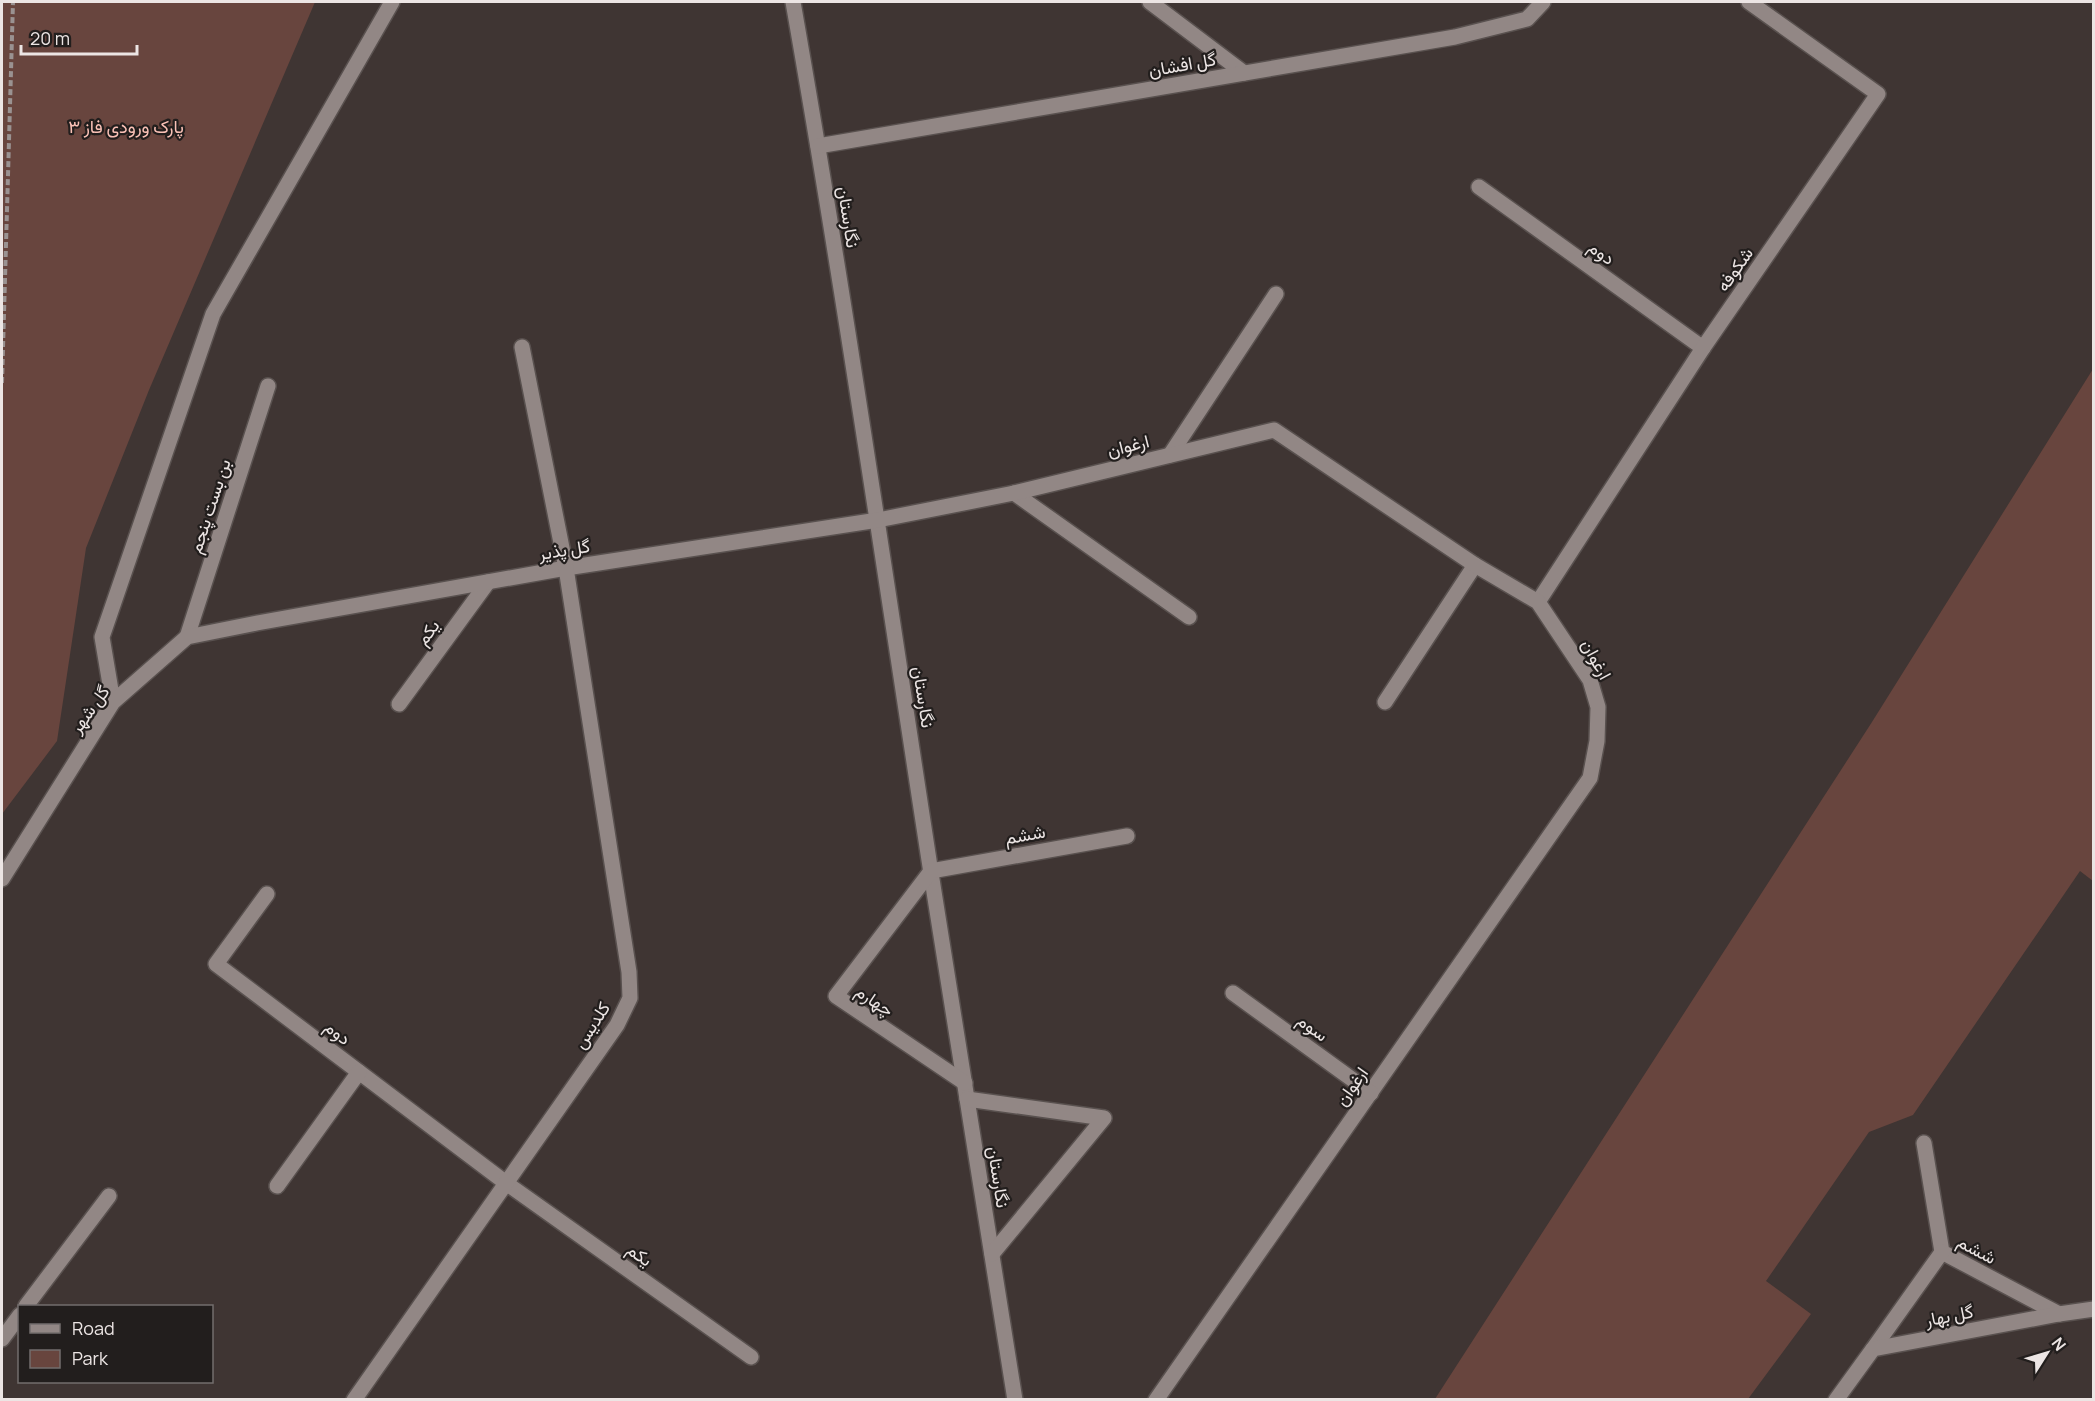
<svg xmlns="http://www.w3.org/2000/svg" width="2095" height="1401" font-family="Manrope,Vazirmatn,sans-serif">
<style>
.green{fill:#68453e}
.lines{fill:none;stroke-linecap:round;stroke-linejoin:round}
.lane-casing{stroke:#59514f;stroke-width:18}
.street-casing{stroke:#59514f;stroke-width:18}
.path{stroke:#9a9291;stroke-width:4;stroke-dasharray:6 3;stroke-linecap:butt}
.lane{stroke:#928785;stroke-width:15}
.street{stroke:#928785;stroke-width:15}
.labels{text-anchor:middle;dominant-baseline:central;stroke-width:4.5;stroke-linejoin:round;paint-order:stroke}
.street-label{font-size:18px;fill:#ece5e4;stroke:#221e1d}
.park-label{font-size:18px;fill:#fac1b6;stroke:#221e1d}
</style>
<rect width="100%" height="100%" fill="#3f3533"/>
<g class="green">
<polygon points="2,2 315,2 149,390 86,548 57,741 2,814"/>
<polygon points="2093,369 2093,881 2080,871 1913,1115 1869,1132 1766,1281 1811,1314 1748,1399 1435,1399 1872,722"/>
</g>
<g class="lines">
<g class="lane-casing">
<g id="lane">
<polyline points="1170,455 1276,294"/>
<polyline points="1014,493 1189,617"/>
<polyline points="399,704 488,582"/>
<polyline points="267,894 216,964 506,1183 751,1357"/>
<polyline points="1924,1143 1942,1252 2059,1314"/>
<polyline points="277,1186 359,1072"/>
<polyline points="26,1306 109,1196"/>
<polyline points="2,1339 20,1315"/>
<polyline points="1873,1349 1942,1252"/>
</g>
</g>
<g class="street-casing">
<g id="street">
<path d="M 793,2 C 844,291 886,582 931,873 C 958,1048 987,1224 1015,1400"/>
<polyline points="1150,2 1244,73"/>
<polyline points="818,146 1455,37 1527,19 1543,2"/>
<polyline points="1479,187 1703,348"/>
<polyline points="1538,602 1703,348 1878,94 1749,2"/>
<polyline points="187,637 268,386"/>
<polyline points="113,702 102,637 213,314 392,2"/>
<polyline points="1385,702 1475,565"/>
<polyline points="2,879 113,702 187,637 257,623 566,568 878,520 1014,493 1274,430 1475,565 1538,602 1590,680 1598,707 1597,741 1590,778 1156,1400"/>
<polyline points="1233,993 1371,1093"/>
<polyline points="965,1083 836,996 931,871 1127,836"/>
<polyline points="967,1099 1104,1118 992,1254"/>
<polyline points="354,1400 617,1025 630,998 629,972 566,568 522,347"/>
<polyline points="1836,1400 1873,1349 2059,1314 2094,1309"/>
</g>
</g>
<polyline class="path" points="2,383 13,2"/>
<use href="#lane" class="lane"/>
<use href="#street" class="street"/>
</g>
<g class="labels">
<g class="street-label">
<text transform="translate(1182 64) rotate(-10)">گل افشان</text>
<text transform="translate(849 217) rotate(81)">نگارستان</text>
<text transform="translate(1602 252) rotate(36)">دوم</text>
<text transform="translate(1734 269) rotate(-55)">شکوفه</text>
<text transform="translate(1128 445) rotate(-14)">ارغوان</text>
<text transform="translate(209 506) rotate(-72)">بن بست پنجم</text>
<text transform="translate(564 549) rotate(-9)">گل پذیر</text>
<text transform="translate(427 632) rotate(-54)">یکم</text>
<text transform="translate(1597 659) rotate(62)">ارغوان</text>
<text transform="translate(924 697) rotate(81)">نگارستان</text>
<text transform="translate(89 709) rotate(-54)">گل شهر</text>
<text transform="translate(1025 834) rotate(-10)">ششم</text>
<text transform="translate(875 1000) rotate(34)">چهارم</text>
<text transform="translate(591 1025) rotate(-57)">کلدیس</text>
<text transform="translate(1313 1027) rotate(36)">سوم</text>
<text transform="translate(338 1032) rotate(37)">دوم</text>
<text transform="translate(1351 1086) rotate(-55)">ارغوان</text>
<text transform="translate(999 1177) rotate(81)">نگارستان</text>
<text transform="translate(1977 1249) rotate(28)">ششم</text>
<text transform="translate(640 1254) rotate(35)">یکم</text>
<text transform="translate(1949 1315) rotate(-11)">گل بهار</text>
</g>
<g class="park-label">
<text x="126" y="126">پارک ورودی فاز ۳</text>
</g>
</g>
<rect width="2095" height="1401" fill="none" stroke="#ece5e4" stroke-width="6"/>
<rect x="18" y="1305" width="195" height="78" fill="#221e1d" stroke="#736e6d" stroke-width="1.5"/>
<rect x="30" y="1324" width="30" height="9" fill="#928785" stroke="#736e6d" stroke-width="1.5"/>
<text x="72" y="1335" font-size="18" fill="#ece5e4">Road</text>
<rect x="30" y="1350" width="30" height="18" fill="#68453e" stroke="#736e6d" stroke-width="1.5"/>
<text x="72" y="1365" font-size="18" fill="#ece5e4">Park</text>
<g transform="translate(2047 1353) rotate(53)" stroke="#221e1d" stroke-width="4.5" paint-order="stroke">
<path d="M0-4.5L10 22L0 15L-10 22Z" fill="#ece5e4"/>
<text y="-9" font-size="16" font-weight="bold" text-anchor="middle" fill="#ece5e4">N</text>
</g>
<path d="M21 45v9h116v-9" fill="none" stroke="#ece5e4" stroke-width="3"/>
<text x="30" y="45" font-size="18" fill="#ece5e4" stroke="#221e1d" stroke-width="4.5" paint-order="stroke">20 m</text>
</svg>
